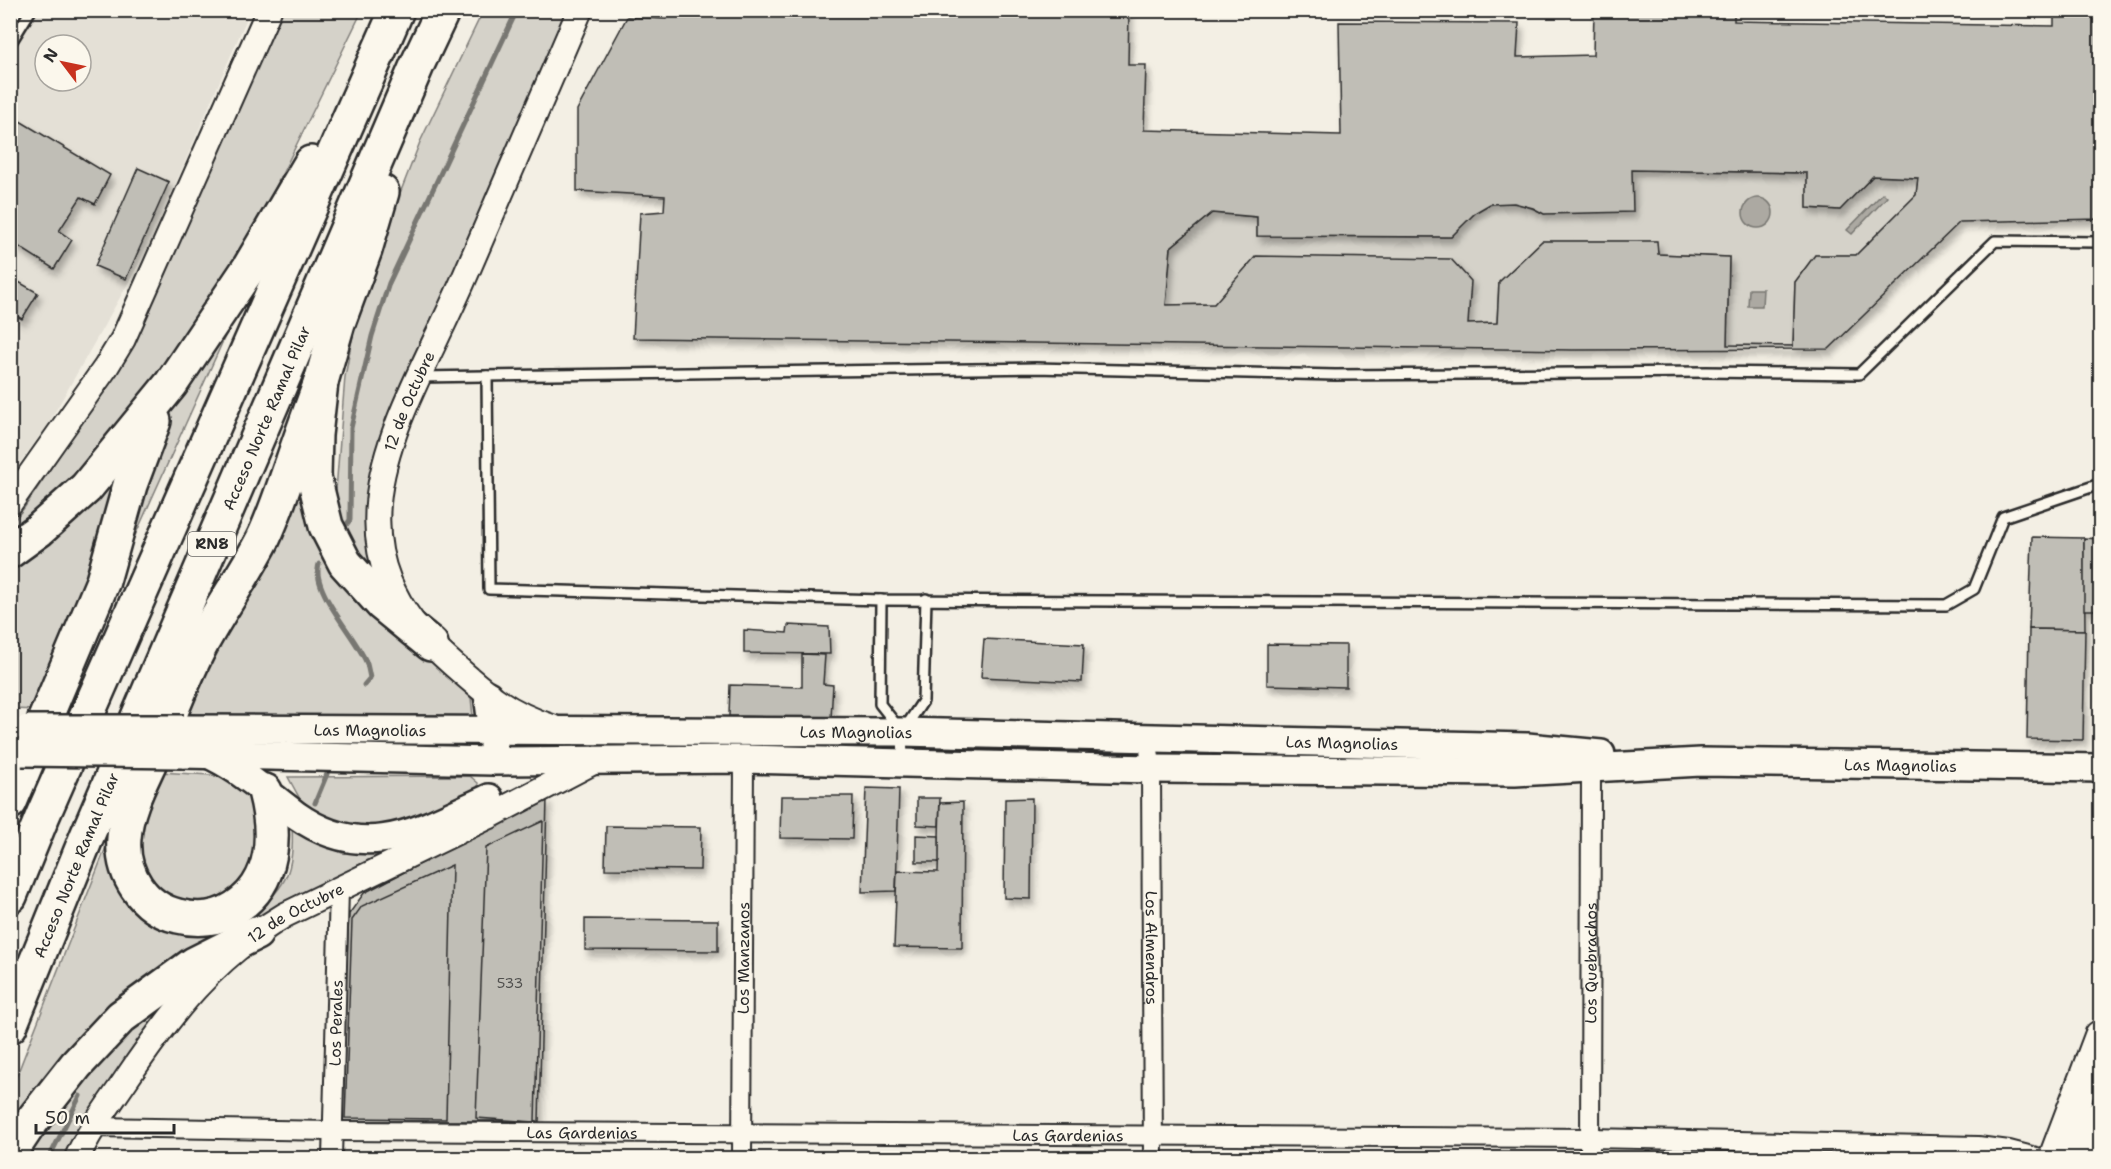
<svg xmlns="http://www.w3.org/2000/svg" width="2111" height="1169" font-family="'Shantell Sans',sans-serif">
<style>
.built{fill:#e4e0d6;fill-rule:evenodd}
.green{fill:#d5d2c9;stroke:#807e7a;stroke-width:1.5}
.water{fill:#aca9a2;stroke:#787772;stroke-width:1.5}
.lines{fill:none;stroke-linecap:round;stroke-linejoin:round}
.stream{stroke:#787772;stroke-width:5}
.building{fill:#c0beb6;stroke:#2b2b2b;stroke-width:1.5;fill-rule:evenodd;filter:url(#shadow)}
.service-casing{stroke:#2b2b2b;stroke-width:14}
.minor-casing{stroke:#2b2b2b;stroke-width:22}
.tertiary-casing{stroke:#2b2b2b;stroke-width:28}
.secondary-casing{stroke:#2b2b2b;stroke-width:32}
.primary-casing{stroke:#2b2b2b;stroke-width:34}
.motorway-casing{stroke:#2b2b2b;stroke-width:38}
.service{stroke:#fbf7ec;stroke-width:9}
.minor{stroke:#fbf7ec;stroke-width:18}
.tertiary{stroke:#fbf7ec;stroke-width:24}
.secondary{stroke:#fbf7ec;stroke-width:27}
.primary{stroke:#fbf7ec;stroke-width:30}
.motorway{stroke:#fbf7ec;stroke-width:33}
.secondary-bridge-casing{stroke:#2b2b2b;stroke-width:32;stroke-linecap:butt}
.secondary-bridge{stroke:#fbf7ec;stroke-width:27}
.labels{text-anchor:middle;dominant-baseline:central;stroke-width:5;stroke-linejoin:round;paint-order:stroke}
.number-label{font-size:14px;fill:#50504e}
.shield{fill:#fbf7ec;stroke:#696865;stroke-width:1.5}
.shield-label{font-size:15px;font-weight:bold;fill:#2b2b2b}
.street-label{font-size:16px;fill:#2b2b2b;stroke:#fbf7ec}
</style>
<defs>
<filter id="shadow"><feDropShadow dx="3.5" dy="6" stdDeviation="3" flood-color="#0004"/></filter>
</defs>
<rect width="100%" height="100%" fill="#f3efe4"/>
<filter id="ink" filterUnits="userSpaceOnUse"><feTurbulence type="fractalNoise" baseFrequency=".0167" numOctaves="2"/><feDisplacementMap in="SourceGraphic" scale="12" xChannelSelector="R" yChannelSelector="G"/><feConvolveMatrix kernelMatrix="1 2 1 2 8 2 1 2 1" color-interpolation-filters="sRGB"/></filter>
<g filter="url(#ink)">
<path class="built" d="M 11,11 L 250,11 L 147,250 L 47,426 L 11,475 ZM 45,45 L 81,45 L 81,81 L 45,81 Z"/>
<g class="green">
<polygon points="278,11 362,11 262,215 212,300 140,404 37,520 33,513 11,531 11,524 24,508 102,392"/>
<polygon points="483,11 572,11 402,387 370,514 370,557 379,583 358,560 335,503 345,377 360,296 420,142"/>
<path d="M 1632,170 L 1807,173 L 1807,208 L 1840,210 L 1873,176 L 1918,178 L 1916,195 L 1856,255 L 1815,255 L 1795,282 L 1793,346 L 1727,345 L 1729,257 L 1658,254 L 1656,241 L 1542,241 L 1499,282 L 1497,323 L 1468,324 L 1214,304 L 1166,305 L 1171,247 L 1212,213 L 1257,217 L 1257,236 L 1451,237 C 1482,202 1500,192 1545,214 Z"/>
<path d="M 236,312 L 134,538 C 141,493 160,422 184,384 C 200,359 219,336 236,312 Z"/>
<polygon points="309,456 307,489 443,667 471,698 473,717 182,716 213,650 289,523"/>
<polygon points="128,459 113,515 41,710 11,709 11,568 95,504"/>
<polygon points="159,772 211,775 232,781 255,799 264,855 239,893 197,909 162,892 148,875 141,852 140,829"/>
<polygon points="470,776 478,783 478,792 394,826 363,827 339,824 316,812 300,799 288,777"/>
<path d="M 292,827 L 342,853 L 378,855 L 248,922 C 282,886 295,880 292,827 Z"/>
<polygon points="113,829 120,886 234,928 107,1013 58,1059 11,1126 10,1093"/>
<polygon points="178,984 128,1056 69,1158 16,1158 67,1092"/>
</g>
<g class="water">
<polygon points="1883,193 1887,197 1852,234 1847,230"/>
<circle cx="1758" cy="213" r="15"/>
<polygon points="1749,289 1763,289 1762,306 1748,306"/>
</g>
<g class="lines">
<g class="stream">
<polyline points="343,529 350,520 351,428 372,336 389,283 517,10"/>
<path d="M 319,564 C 310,590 358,639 367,664 C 368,668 369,673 370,678 L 364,685"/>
<polyline points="315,803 327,774"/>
<polyline points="49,1158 80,1096"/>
</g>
</g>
<g class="building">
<path d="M 667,10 L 1129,10 L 1128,65 L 1146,65 L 1144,130 L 1341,135 L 1339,22 L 1519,23 L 1517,57 L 1593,55 L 1594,10 L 1734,10 L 1734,21 L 2054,26 L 2054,10 L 2100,10 L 2100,219 L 1960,222 L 1829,349 L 1573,350 L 633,338 L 640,213 L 664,211 L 665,196 L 577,191 L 577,110 L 627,17 L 666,19 ZM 1632,170 L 1807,173 L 1807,208 L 1840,210 L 1873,176 L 1918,178 L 1916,195 L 1856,255 L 1815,255 L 1795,282 L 1793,346 L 1727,345 L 1729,257 L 1658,254 L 1657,241 L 1542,241 L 1499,282 L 1497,323 L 1468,324 L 1471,281 L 1451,259 L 1256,256 L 1214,304 L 1166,305 L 1171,247 L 1212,213 L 1257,217 L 1257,236 L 1451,237 L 1476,212 L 1490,204 L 1514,203 L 1533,208 L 1544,214 L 1633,212 Z"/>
<polygon points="10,115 110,175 95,204 81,197 59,231 72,240 54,269 10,241"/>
<polygon points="138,168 169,182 126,279 95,266"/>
<polygon points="10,277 38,293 22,319 10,312"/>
<polygon points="2032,537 2084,538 2085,630 2029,629"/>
<polygon points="2084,538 2100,539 2100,610 2084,610"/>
<polygon points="788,625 829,627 830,654 744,653 744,630 787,633"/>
<polygon points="2029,629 2085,630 2083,740 2027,739"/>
<polygon points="984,639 1084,644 1082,682 981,677"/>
<polygon points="1267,644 1346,645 1346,687 1267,685"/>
<polygon points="802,654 825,655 823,684 833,685 831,718 729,716 730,685 802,687"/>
<polygon points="866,788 899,789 896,891 862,892"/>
<polygon points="781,796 853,796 852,839 780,838"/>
<polygon points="547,798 539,1121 339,1121 349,914 364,893"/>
<polygon points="917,798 940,798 939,826 917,825"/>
<polygon points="1032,798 1031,899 1004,898 1005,799"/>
<polygon points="963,802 962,948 894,947 897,871 938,872 940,803"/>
<polygon points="543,821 535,1122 476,1118 486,848"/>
<polygon points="606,826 701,827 700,870 605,869"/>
<polygon points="916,835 939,836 939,862 916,862"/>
<polygon points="452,865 446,1119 345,1118 352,920 362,906"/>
<polygon points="585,919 718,920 718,951 585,950"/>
</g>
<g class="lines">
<g class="service-casing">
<g id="service">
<polyline points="10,44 31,10"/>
<polyline points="487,376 489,589 881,600 1946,605 1974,589 2003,517 2100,484"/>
<polyline points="420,377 1035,368 1335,375 1707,372 1859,374 1995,241 2100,242"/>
<polyline points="881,600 880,704 902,732 903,761"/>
<polyline points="905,728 923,701 926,599"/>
</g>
</g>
<g class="minor-casing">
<g id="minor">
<path id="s1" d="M 1148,738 L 1151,769 L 1153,1158"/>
<path id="s2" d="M 93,1127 L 332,1131 L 1590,1138 L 1978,1146 L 2009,1150 L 2040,1158"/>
<path id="s3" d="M 332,1158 L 339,889"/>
<path id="s4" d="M 742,1158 L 744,759"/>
<path id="s5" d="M 1590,1158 L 1591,768"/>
</g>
</g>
<g class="tertiary-casing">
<g id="tertiary">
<polyline points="10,503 106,367 123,339 269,10"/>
<path id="s6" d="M 552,727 C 505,712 483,691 447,659 C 311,538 406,412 463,281 C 502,191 541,101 580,10"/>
<path id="s7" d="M 77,1158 C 89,1131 108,1106 125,1081 C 171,1013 213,958 285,915 L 488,817 L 595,761"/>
</g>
</g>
<g class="secondary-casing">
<g id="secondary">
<polyline points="488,695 493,732 493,750"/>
<path id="s8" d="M 184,729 L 902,732 L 1527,747 L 1601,754"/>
<path id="s9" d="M 182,754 L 493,761 L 744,759 L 1151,769 L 1515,772 L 1701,762 L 2100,768"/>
<path d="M 214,757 C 244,772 269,795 296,815 C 367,865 421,829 489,798"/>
</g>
</g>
<g class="primary-casing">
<g id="primary">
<polyline points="2054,1158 2100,1036"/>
<polyline points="2084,1158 2100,1116"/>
</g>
</g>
<g class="motorway-casing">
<g id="motorway">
<polyline points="382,192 365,250 338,323 321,382 315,435 314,477 326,526 345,563 382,604 431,644"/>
<polyline points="10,551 39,530 86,488 171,384 249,268 311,163"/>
<path d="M 265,791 C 276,833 276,882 235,908 C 218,919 197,921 178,916 C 143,908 121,874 124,838 C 126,808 142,780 154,753 C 170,716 184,676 203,641 C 222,606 245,574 263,539 C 275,514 283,488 292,463 C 301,436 311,409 321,382"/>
<polyline points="10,802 103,581 130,485 154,421"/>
<polyline points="10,896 43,815 397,10"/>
<path id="s10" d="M 10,1026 L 87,836 L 418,63 L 443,10"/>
<polyline points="10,1153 28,1126 76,1065 121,1017 194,964 256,933"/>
</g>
</g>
<use href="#service" class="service"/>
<use href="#minor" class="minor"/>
<use href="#tertiary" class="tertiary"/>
<use href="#secondary" class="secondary"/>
<use href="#primary" class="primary"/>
<use href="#motorway" class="motorway"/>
<g class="secondary-bridge-casing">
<g id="secondary-bridge">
<polyline points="28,729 184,729"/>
<polyline points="22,752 182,754"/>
</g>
</g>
<use href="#secondary-bridge" class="secondary-bridge"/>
</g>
</g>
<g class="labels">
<g class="number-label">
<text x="510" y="983">533</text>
</g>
<rect class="shield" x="188" y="532" width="48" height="24" rx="4.5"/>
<g class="shield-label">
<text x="212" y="544">RN8</text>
</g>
<g class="street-label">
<text stroke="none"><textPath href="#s6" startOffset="411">12 de Octubre</textPath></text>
<text stroke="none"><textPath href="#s10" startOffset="660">Acceso Norte Ramal Pilar</textPath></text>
<text stroke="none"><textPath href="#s8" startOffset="186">Las Magnolias</textPath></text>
<text stroke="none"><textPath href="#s8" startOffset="672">Las Magnolias</textPath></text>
<text stroke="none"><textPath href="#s8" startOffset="1158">Las Magnolias</textPath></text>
<text stroke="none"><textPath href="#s9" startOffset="1719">Las Magnolias</textPath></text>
<text stroke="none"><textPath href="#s10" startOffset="174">Acceso Norte Ramal Pilar</textPath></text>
<text stroke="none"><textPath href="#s7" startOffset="334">12 de Octubre</textPath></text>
<text stroke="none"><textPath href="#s1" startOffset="210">Los Almendros</textPath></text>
<text stroke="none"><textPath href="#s4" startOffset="200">Los Manzanos</textPath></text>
<text stroke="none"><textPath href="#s5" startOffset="195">Los Quebrachos</textPath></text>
<text stroke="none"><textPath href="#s3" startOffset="135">Los Perales</textPath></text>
<text stroke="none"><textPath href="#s2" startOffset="489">Las Gardenias</textPath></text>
<text stroke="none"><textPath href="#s2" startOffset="975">Las Gardenias</textPath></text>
</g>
</g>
<rect width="2111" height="1169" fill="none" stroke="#fbf7ec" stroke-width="36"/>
<rect x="18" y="18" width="2075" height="1133" fill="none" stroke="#2b2b2b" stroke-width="2" filter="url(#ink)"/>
<g transform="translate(63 63) rotate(302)"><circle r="28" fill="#fbf7ec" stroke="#a8a59f" stroke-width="1.5"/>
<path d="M0-4.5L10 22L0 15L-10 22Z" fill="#c8321e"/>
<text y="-9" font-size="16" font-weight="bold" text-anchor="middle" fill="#2b2b2b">N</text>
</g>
<path d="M36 1124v9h138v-9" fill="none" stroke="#2b2b2b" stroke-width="3"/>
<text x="45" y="1124" font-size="18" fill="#2b2b2b" stroke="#fbf7ec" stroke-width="4.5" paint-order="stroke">50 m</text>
</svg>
